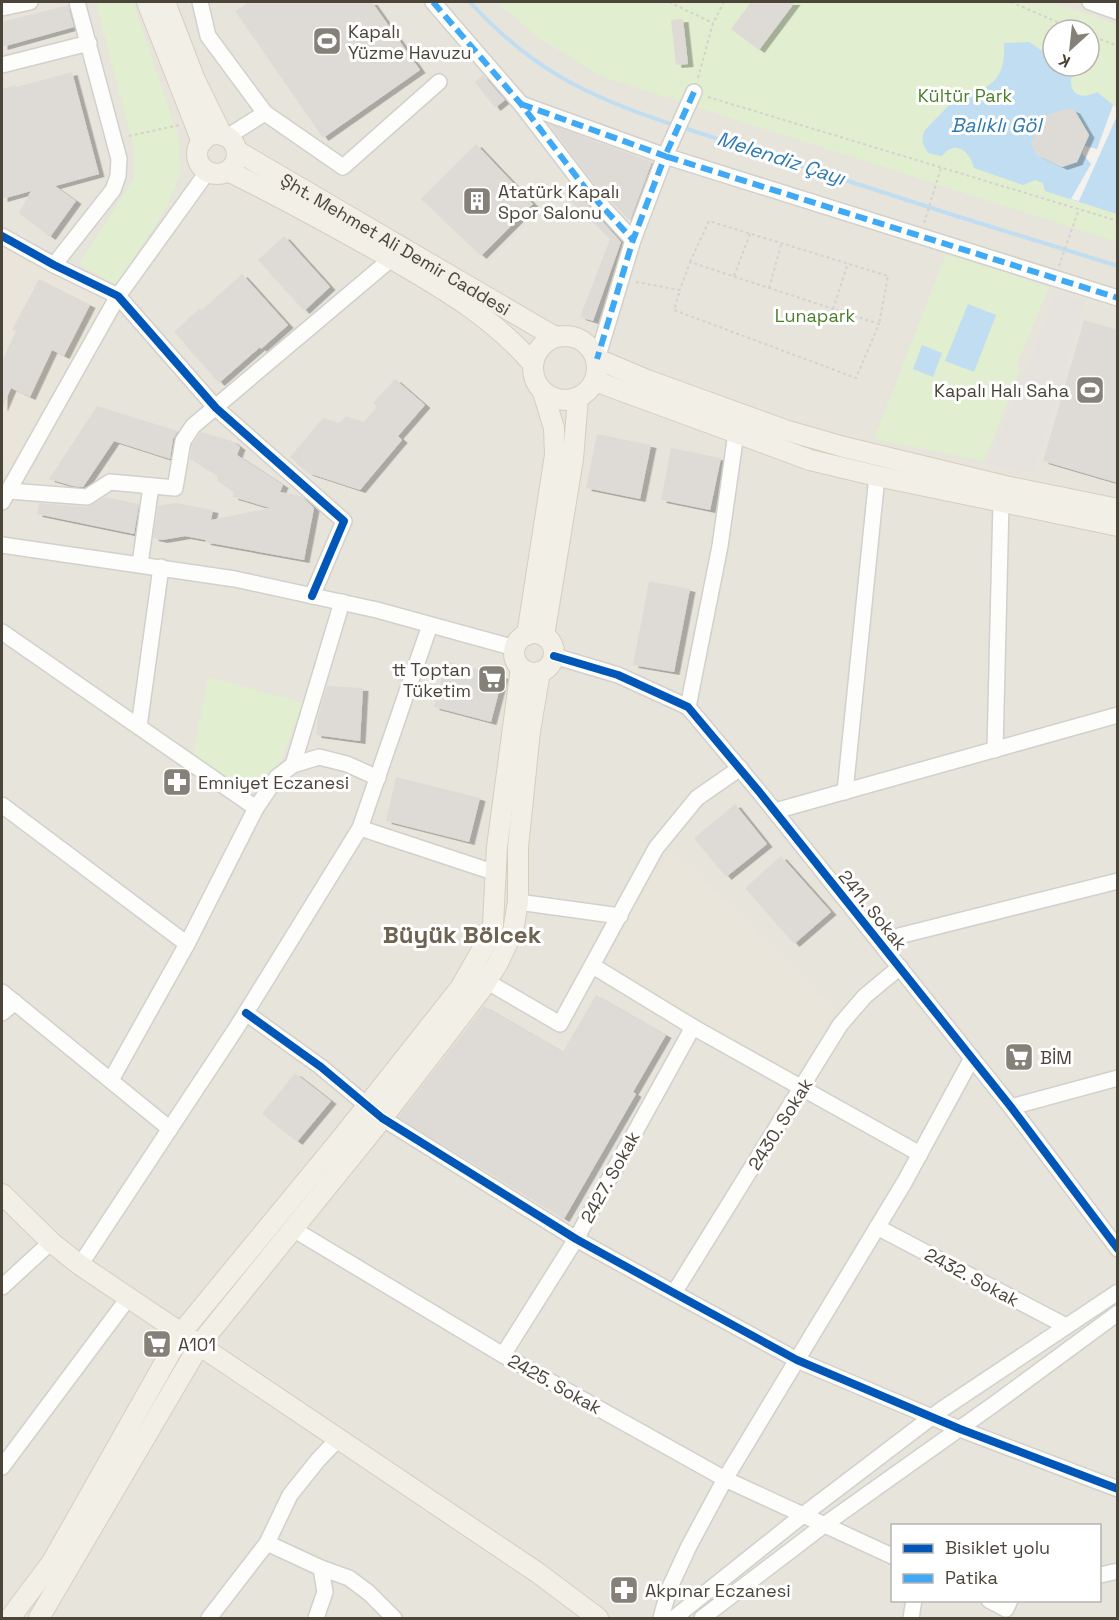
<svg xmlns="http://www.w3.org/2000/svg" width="1119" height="1620" font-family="'Space Grotesk',sans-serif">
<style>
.residential{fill:#e7e4dc;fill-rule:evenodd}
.education{fill:#eae5da}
.green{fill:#e1eecf;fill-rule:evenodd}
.parking{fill:#e6e3df}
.water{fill:#c0ddf1;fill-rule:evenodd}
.pier{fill:#f4f2ee}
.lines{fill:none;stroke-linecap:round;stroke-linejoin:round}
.stream{stroke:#c0ddf1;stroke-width:4}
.building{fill:#dedbd6;filter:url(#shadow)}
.minor-casing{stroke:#d2d0cb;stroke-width:18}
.major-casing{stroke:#d6cebb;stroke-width:22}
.path{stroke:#d3d2cc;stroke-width:2;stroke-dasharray:3 3;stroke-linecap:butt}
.minor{stroke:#fdfdfc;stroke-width:15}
.major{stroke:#f2efe6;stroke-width:20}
.quiet{stroke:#3fa9f5;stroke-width:6;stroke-dasharray:12 6;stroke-linecap:butt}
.cycleway-casing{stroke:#fff;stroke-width:11}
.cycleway{stroke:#0057b8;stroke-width:8}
.labels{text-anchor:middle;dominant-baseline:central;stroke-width:6;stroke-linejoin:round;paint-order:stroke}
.poi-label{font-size:18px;fill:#4b4439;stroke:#fff;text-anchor:start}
.park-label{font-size:18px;fill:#4a7f2a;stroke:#fff}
.street-label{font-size:18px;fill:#4b4439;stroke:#fff}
.water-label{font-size:20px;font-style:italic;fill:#2e7ab2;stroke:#fff}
.district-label{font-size:24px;font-weight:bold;fill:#6e6250;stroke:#fff}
</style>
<defs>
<filter id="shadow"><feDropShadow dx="5.5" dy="3" stdDeviation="0" flood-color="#0004"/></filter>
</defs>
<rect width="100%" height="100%" fill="#f4f2ee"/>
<path class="residential" d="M 2,2 L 1117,2 L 1117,1618 L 2,1618 ZM 1053,30 L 1089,30 L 1089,66 L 1053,66 ZM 892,1526 L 1100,1526 L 1100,1600 L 892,1600 Z"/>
<g class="education">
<polygon points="2,244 106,299 14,464 2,458"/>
<polygon points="672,852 734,908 790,969 835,1010 799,1076 610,970 606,962 642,887"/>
</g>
<g class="green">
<polygon points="96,2 133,2 179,139 180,173 167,207 116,286 79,264 134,178 135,153"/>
<path d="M 496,2 L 1052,2 L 1117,25 L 1117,242 L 603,77 L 539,38 ZM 1053,30 L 1089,30 L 1089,66 L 1053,66 Z"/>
<polygon points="946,254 1049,287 1016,367 1021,368 984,461 874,439"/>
<polygon points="208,677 303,703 279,766 266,781 240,787 193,756"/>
</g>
<polygon class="parking" points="1056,292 1086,301 1034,473 988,464"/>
<g class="water">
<path d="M 1029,42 L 1053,58 L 1053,66 L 1066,66 L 1073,71 C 1066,91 1078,102 1097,92 L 1117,108 L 1117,214 L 1045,191 L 1043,183 L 1035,180 L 1023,185 L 974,168 C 970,151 955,139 942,156 L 928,153 C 922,144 921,139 925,130 L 962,92 C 994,92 1006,74 1004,43 ZM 1075,111 L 1089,135 L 1077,162 L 1062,167 L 1037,155 L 1031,143 Z"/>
<polygon points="968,304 996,315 974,372 945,361"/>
<polygon points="922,345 942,353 933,377 913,369"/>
</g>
<polygon class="pier" points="1113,105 1117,108 1117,116 1079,201 1071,199 1091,164 1082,153 1085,146 1097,149"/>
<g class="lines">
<g class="stream">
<path d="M 470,2 C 531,69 588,97 674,125"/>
<polyline points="681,127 950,214 1118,266"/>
</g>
</g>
<g class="building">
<polygon points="249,2 372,2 420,70 323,138 235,11"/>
<polygon points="751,2 795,2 759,50 731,29"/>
<polygon points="68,5 74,27 2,47 2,22"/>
<polygon points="683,19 688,64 676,65 671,20"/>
<polygon points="72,72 99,174 55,186 76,201 50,237 19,213 31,191 2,199 2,89 15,85 16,87"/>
<polygon points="483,75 505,100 495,108 475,82"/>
<polygon points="1069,108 1075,111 1089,135 1077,162 1062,167 1037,155 1031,143 1043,116"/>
<polygon points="549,124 652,162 630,221 593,183"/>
<polygon points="476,144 533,204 481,256 421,199"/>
<polygon points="572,187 621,242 593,321 580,317 610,239 565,196"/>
<polygon points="284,236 330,287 304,311 258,260"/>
<polygon points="242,274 288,325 261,349 260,347 219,383 174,332 200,308 202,310"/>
<polygon points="39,279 90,305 64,356 52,350 30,397 11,388 2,409 2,361 16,331 12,330"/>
<polygon points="1084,320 1118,330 1118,483 1043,461"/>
<polygon points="395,379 425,405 398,436 402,440 360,490 308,473 290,457 323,418 339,423 346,416 364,422 377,407 373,403"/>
<polygon points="97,406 178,431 173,439 170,459 114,441 83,487 73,486 49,479"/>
<polygon points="201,432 232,441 240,447 237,455 283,485 280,492 301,496 314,508 304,560 205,542 206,540 185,536 162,540 153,538 158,506 176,503 213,510 211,520 270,508 233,497 234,492 217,481 218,476 190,459 192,445"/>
<polygon points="597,434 651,445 640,499 586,488"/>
<polygon points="671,448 721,458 710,510 661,500"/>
<polygon points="105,497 139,504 134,534 37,514 39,503 87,507"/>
<polygon points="649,581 690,589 674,672 633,665"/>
<polygon points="446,661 503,676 491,722 434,707"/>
<polygon points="327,686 363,688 360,741 316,735 318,716"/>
<polygon points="396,777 480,798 469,842 386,821"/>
<polygon points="735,804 767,844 726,877 694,838"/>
<polygon points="781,856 831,912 794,944 745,888"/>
<polygon points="596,995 666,1035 633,1092 636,1094 564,1219 398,1117 484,1006 563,1052"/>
<polygon points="295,1073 331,1101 297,1142 262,1114"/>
</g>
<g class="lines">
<g class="minor-casing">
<g id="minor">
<polyline points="200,2 208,36 265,113 343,167 439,82"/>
<polyline points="433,2 521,104 586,189 633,240"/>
<polyline points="1090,2 1118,12"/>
<polyline points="2,8 30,2"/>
<polyline points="2,65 89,43"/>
<polyline points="694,92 665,156 1118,298"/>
<polyline points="521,104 665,156 633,240 597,359"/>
<polyline points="227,137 265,113"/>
<polyline points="2,236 54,265 118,296 216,408 344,521 312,596"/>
<polyline points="54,265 113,190 118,176 119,159 77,2"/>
<polyline points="9,491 87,497 110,482 175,488 183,441 193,426 391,259"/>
<polyline points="2,502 118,296 208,171"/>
<polyline points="2,545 235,579 377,610 515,648"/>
<polyline points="140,564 151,486"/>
<polyline points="2,632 256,808"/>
<polyline points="554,656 618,675 688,707 761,794 1011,1107 1118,1249"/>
<polyline points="688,707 720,546 736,433"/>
<polyline points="139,727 161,567"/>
<polyline points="995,750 1001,502"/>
<polyline points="293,765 342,602"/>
<polyline points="845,792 877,476"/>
<polyline points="2,805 187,944"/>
<polyline points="775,811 1118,715"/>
<polyline points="360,828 496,873"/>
<polyline points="518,902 620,916"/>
<polyline points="879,941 1118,881"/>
<polyline points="593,966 693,1027 920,1154"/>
<polyline points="486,981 560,1024 656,848 697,798 740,768"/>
<polyline points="2,992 170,1129"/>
<polyline points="2,1013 15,1002"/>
<polyline points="246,1013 321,1067 382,1118 576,1239 674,1293 797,1360 960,1429 1118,1489"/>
<polyline points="111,1080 187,944 256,808 277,777 293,765 319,757 347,764 378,778"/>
<polyline points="1011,1107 1118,1078"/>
<polyline points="877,1227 1066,1326"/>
<polyline points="293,1229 503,1355 725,1479 892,1556"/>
<polyline points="80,1265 237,1027 360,828 430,625"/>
<polyline points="2,1287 51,1242"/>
<polyline points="674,1293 840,1025 865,996 900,967"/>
<polyline points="503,1355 576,1239 693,1027"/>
<polyline points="2,1467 129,1297"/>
<polyline points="267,1543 321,1568 349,1578 369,1593 394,1618"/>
<polyline points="1100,1575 1118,1571"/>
<polyline points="989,1600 1006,1609 1010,1600"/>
<polyline points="209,1618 267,1543 290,1495 318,1460 339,1438"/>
<polyline points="316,1618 325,1592 321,1568"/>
<polyline points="661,1618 669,1589 689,1546 725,1479 904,1183 972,1058"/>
<polyline points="674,1618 803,1515 941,1410 1118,1292"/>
<polyline points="702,1618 824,1525 997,1402 1118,1313"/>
<polyline points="911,1618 914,1600"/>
</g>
</g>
<g class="major-casing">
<g id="major">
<polyline points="147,2 202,142"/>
<polyline points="165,2 195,80 222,135"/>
<circle cx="217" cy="154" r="20"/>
<path id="s1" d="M 237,151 L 555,337"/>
<path d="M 228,171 C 279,196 328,223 378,251 C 435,284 489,313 533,364"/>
<circle cx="565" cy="368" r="32"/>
<polyline points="597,359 647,380 785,430 844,447 1005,486 1118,509"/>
<polyline points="595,381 810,460 877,476 1118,526"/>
<circle cx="534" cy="653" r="20"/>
<polyline points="527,635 555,455 554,428 543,392"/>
<polyline points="544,636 573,459 578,398"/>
<polyline points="2,1194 51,1242 80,1265 538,1573 598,1618"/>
<polyline points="10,1618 52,1562 182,1332 344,1135 461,987 483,948 493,925 497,847 521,668"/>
<polyline points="39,1618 200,1344 377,1125 480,991 498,963 513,931 518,902 518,847 530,731 540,672"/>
</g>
</g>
<g class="path">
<polyline points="669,2 713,23"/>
<polyline points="1011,2 1076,30"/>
<polyline points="1089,35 1118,46"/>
<polyline points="698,78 713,23 724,2"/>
<polyline points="708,97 1118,221"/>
<polyline points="129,136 179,125"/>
<polyline points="924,223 941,168"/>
<polyline points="690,262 709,221 888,276 879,324"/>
<polyline points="1059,266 1079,209"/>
<polyline points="734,276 750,234"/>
<polyline points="636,282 680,290 674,310 856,378 879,324 690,262 680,290"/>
<polyline points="769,288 781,245"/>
<polyline points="833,309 848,263"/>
</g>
<use href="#minor" class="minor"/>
<use href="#major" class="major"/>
<g class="quiet">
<polyline points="433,2 521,104 586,189 633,240"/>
<polyline points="694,92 665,156 1118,298"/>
<polyline points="521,104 665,156 633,240 597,359"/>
</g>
<g class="cycleway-casing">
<g id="cycleway">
<polyline points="2,236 54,265 118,296 216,408 344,521 312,596"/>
<polyline points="554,656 618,675 688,707 761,794 1011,1107 1118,1249"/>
<polyline points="246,1013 321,1067 382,1118 576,1239 674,1293 797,1360 960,1429 1118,1489"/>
</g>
</g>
<use href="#cycleway" class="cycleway"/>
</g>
<defs>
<g id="stadium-square" transform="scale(1.5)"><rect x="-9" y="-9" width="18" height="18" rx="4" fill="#868178" stroke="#fff"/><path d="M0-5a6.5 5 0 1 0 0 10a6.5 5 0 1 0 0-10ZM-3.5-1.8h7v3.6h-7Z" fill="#fff"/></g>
<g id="building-square" transform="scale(1.5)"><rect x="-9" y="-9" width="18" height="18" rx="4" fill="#868178" stroke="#fff"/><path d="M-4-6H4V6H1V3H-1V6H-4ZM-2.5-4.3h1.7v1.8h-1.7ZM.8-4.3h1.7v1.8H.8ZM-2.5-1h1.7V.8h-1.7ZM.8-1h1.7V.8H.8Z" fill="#fff"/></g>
<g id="supermarket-square" transform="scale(1.5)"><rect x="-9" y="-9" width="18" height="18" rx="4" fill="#868178" stroke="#fff"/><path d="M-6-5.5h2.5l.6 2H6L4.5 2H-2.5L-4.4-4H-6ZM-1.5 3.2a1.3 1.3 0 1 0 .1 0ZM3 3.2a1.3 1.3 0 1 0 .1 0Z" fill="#fff"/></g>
<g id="pharmacy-square" transform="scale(1.5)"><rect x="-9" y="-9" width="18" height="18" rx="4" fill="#868178" stroke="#fff"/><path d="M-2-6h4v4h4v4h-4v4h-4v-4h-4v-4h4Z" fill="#fff"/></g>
</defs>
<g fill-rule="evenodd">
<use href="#stadium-square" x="327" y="41"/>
<use href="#building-square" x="477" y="201"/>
<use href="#stadium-square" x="1090" y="390"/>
<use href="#supermarket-square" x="492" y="679"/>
<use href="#pharmacy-square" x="177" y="782"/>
<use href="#supermarket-square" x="1019" y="1057"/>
<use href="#supermarket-square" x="157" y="1344"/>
<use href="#pharmacy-square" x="624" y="1590"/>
</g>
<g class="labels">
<g class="poi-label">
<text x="348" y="31">Kapalı<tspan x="348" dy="21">Yüzme Havuzu</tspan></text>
<text x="498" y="191">Atatürk Kapalı<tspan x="498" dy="21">Spor Salonu</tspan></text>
<text x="1069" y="390" text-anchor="end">Kapalı Halı Saha</text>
<text x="471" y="669" text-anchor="end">tt Toptan<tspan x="471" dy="21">Tüketim</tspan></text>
<text x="198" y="782">Emniyet Eczanesi</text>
<text x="1040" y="1057">BİM</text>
<text x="178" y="1344">A101</text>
<text x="645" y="1590">Akpınar Eczanesi</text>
</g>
<g class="park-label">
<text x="965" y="95">Kültür Park</text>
<text x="815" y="315">Lunapark</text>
</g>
<g class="street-label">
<text stroke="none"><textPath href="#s1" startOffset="184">Şht. Mehmet Ali Demir Caddesi</textPath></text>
<text transform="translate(873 910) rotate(51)">2411. Sokak</text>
<text transform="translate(780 1124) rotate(-58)">2430. Sokak</text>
<text transform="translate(610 1177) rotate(-61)">2427. Sokak</text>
<text transform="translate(972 1277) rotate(28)">2432. Sokak</text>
<text transform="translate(555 1384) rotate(29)">2425. Sokak</text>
</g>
<g class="water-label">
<text x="996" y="125">Balıklı Göl</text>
<text transform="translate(781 158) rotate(18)">Melendiz Çayı</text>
</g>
<g class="district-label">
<text x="462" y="934">Büyük Bölcek</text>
</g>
</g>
<rect width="1119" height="1620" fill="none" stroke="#4b4439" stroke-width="6"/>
<rect x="891" y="1524" width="210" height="78" fill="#ffffff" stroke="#b7b4b0" stroke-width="1.5"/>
<rect x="903" y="1544" width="30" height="9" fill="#0057b8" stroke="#b7b4b0" stroke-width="1.5"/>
<text x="945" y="1554" font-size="18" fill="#4b4439">Bisiklet yolu</text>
<rect x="903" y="1574" width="30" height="9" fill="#3fa9f5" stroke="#b7b4b0" stroke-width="1.5"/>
<text x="945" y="1584" font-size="18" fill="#4b4439">Patika</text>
<g transform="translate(1071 48) rotate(207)"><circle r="28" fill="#ffffff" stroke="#b7b4b0" stroke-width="1.5"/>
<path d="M0-4.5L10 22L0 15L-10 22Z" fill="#868178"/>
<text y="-9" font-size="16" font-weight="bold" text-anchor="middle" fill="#4b4439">K</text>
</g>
</svg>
